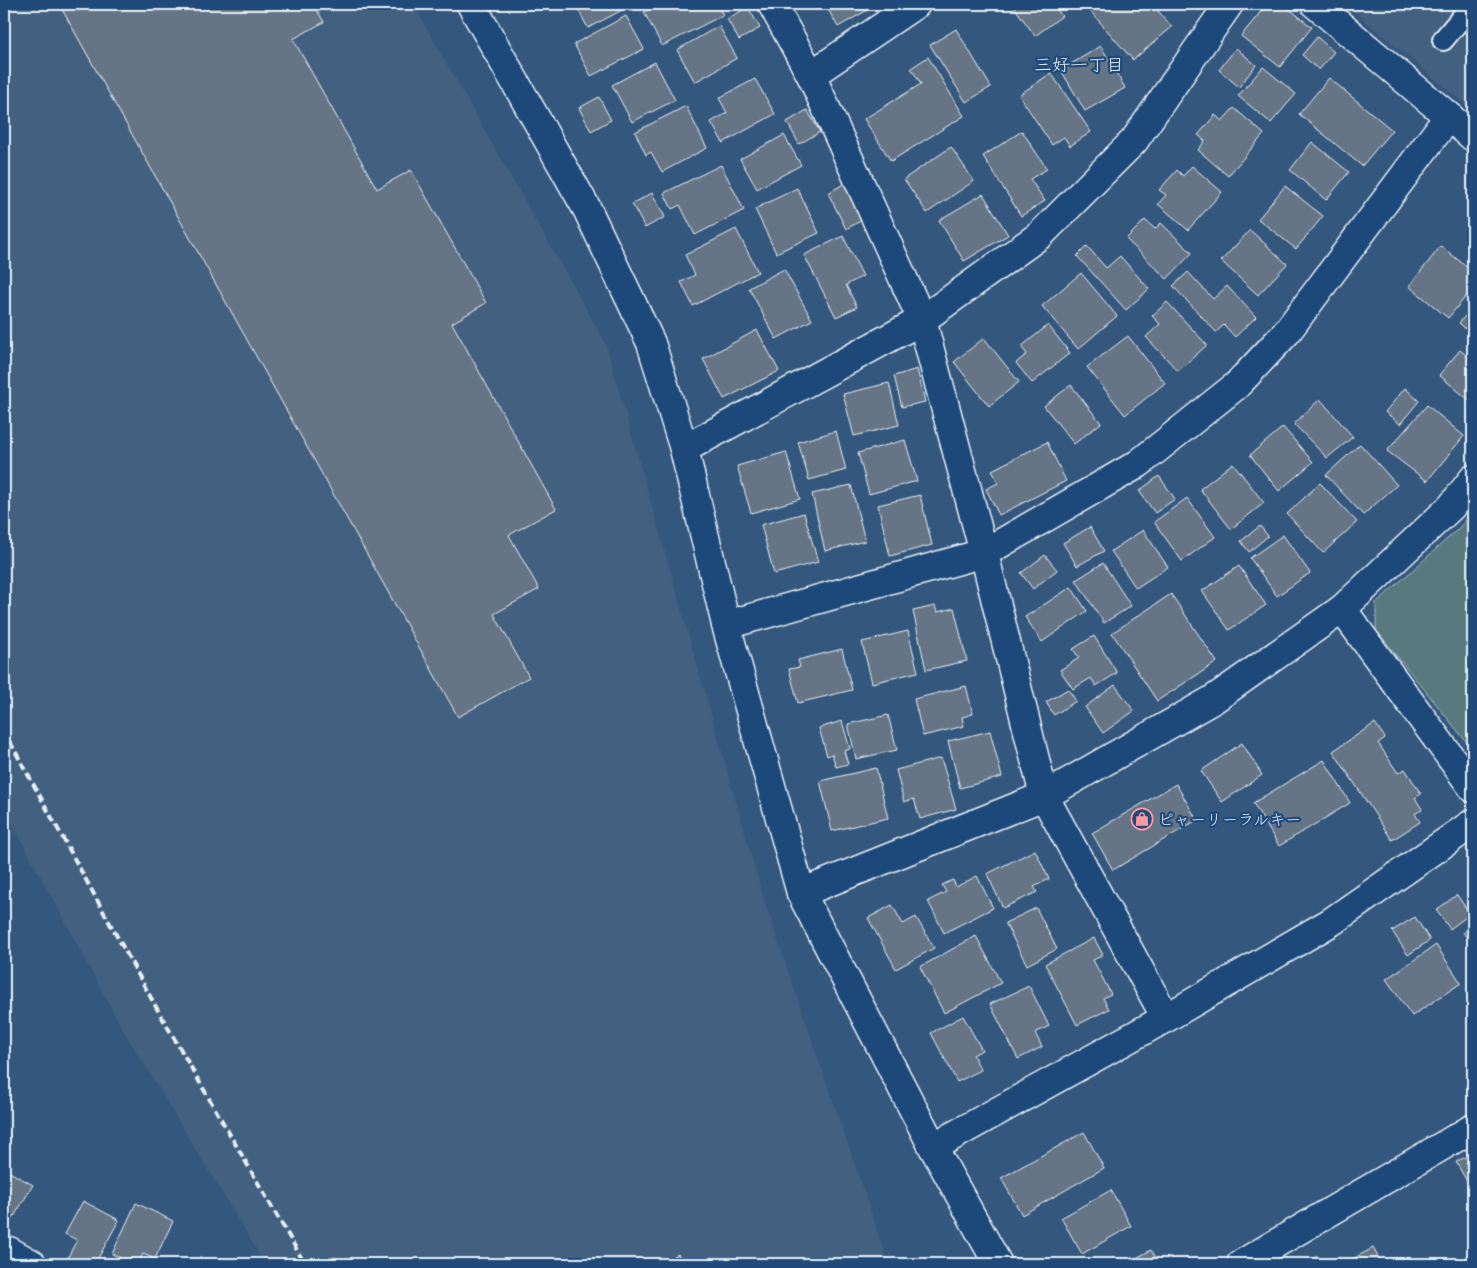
<svg xmlns="http://www.w3.org/2000/svg" width="1477" height="1268" font-family="Itim,'Klee One',sans-serif">
<style>
.built{fill:#43607f}
.green{fill:#597a7f;stroke:#a0b6bc}
.building{fill:#667585;stroke:#e8f1f8}
.lines{fill:none;stroke-linecap:round;stroke-linejoin:round}
.service-casing{stroke:#e8f1f8;stroke-width:24}
.minor-casing{stroke:#e8f1f8;stroke-width:31}
.tertiary-casing{stroke:#e8f1f8;stroke-width:31}
.service{stroke:#1f4a7a;stroke-width:20}
.minor{stroke:#1f4a7a;stroke-width:28}
.tertiary{stroke:#1f4a7a;stroke-width:28}
.rail{stroke:#e8f1f8;stroke-width:4;stroke-dasharray:8 4;stroke-linecap:butt}
.labels{text-anchor:middle;dominant-baseline:central;stroke-width:4.5;stroke-linejoin:round;paint-order:stroke}
.poi-label{font-size:16px;fill:#e8f1f8;stroke:#1f4a7a;text-anchor:start}
.neighbourhood-label{font-size:18px;fill:#e8f1f8;stroke:#1f4a7a}
</style>
<rect width="100%" height="100%" fill="#34577d"/>
<filter id="ink" filterUnits="userSpaceOnUse"><feTurbulence type="fractalNoise" baseFrequency=".02" numOctaves="2"/><feDisplacementMap in="SourceGraphic" scale="10" xChannelSelector="R" yChannelSelector="G"/><feConvolveMatrix kernelMatrix="1 2 1 2 8 2 1 2 1" color-interpolation-filters="sRGB"/></filter>
<g filter="url(#ink)">
<g class="built">
<polygon points="4,4 413,4 606,344 764,900 889,1264 265,1264 122,1028 4,809"/>
<polygon points="1345,4 1473,4 1473,111"/>
</g>
<polygon class="green" points="1473,512 1473,750 1376,630 1376,603 1457,530"/>
<g class="building">
<polygon points="59,4 313,4 324,22 293,39 377,189 411,170 486,303 452,323 556,509 509,535 539,589 494,614 529,677 458,717"/>
<polygon points="575,4 623,4 626,8 588,28"/>
<polygon points="660,4 717,4 723,15 662,46 644,12"/>
<polygon points="825,4 878,4 838,27"/>
<polygon points="1012,4 1053,4 1062,16 1035,36"/>
<polygon points="1084,4 1152,4 1172,27 1133,60"/>
<polygon points="1267,4 1283,4 1312,27 1280,67 1241,36"/>
<polygon points="748,7 760,28 739,40 727,19"/>
<polygon points="626,16 644,49 591,76 574,44"/>
<polygon points="719,26 737,58 695,82 677,50"/>
<polygon points="956,29 991,87 966,102 930,45"/>
<polygon points="1317,37 1334,52 1319,70 1302,55"/>
<polygon points="1101,46 1125,88 1085,111 1061,70"/>
<polygon points="1236,48 1256,65 1239,87 1219,70"/>
<polygon points="928,57 964,116 891,161 864,119 921,84 911,68"/>
<polygon points="655,62 675,100 632,122 612,85"/>
<polygon points="1263,67 1296,94 1271,123 1238,96"/>
<polygon points="1051,73 1091,132 1070,146 1064,137 1052,145 1019,95"/>
<polygon points="1329,78 1392,130 1362,166 1299,114"/>
<polygon points="755,79 775,114 723,143 711,122 727,113 719,98"/>
<polygon points="599,97 611,120 591,131 579,108"/>
<polygon points="686,106 707,148 662,172 651,152 646,155 635,132"/>
<polygon points="1234,108 1264,134 1228,176 1198,150 1205,141 1198,135 1215,115 1222,121"/>
<polygon points="807,110 820,132 799,144 787,122"/>
<polygon points="1022,131 1047,169 1030,179 1045,201 1021,216 983,156"/>
<polygon points="784,135 801,165 757,189 740,159"/>
<polygon points="1312,142 1349,172 1326,200 1290,170"/>
<polygon points="951,147 974,181 927,213 904,179"/>
<polygon points="721,165 744,210 695,235 680,205 672,209 664,193"/>
<polygon points="1192,166 1222,192 1188,230 1158,204 1166,195 1159,190 1177,170 1183,176"/>
<polygon points="847,182 866,218 846,229 828,193"/>
<polygon points="1285,186 1323,216 1296,249 1258,219"/>
<polygon points="797,188 819,233 776,253 755,209"/>
<polygon points="652,193 665,217 645,228 632,204"/>
<polygon points="983,194 1008,235 964,261 939,220"/>
<polygon points="1145,220 1155,229 1161,223 1192,253 1167,279 1126,239"/>
<polygon points="736,229 758,272 693,306 681,282 695,275 685,255"/>
<polygon points="1250,230 1287,264 1258,295 1221,261"/>
<polygon points="843,236 863,276 846,285 857,307 836,317 804,255"/>
<polygon points="1087,246 1106,268 1120,256 1149,289 1126,310 1077,256"/>
<polygon points="1441,246 1473,272 1473,288 1448,318 1409,286"/>
<polygon points="784,269 812,320 776,339 749,288"/>
<polygon points="1188,272 1213,299 1227,286 1256,317 1235,337 1224,325 1216,332 1173,286"/>
<polygon points="1081,273 1117,316 1078,349 1042,306"/>
<polygon points="1167,302 1207,345 1178,371 1146,337 1160,324 1152,316"/>
<polygon points="1473,307 1473,335 1459,323"/>
<polygon points="1048,325 1070,353 1032,383 1016,363 1027,354 1021,347"/>
<polygon points="757,330 779,371 724,399 703,359"/>
<polygon points="1128,336 1165,383 1125,415 1087,367"/>
<polygon points="984,338 1019,382 989,406 954,362"/>
<polygon points="1460,350 1473,361 1473,397 1470,401 1439,375"/>
<polygon points="917,369 925,402 902,407 894,376"/>
<polygon points="889,383 899,425 854,436 843,394"/>
<polygon points="1071,385 1101,423 1074,444 1044,406"/>
<polygon points="1405,388 1419,401 1400,424 1385,412"/>
<polygon points="1320,399 1353,437 1327,458 1294,424"/>
<polygon points="1427,405 1464,436 1427,481 1387,451"/>
<polygon points="1283,427 1313,462 1279,491 1250,455"/>
<polygon points="836,431 846,470 809,480 798,442"/>
<polygon points="905,440 917,481 869,494 858,453"/>
<polygon points="1047,442 1066,481 999,515 986,489 998,483 992,470"/>
<polygon points="1360,444 1397,485 1363,515 1326,475"/>
<polygon points="786,452 800,499 751,513 737,466"/>
<polygon points="1233,463 1264,503 1231,529 1200,489"/>
<polygon points="1159,476 1175,499 1155,513 1139,491"/>
<polygon points="1320,483 1357,522 1323,553 1287,514"/>
<polygon points="851,485 865,541 825,551 812,494"/>
<polygon points="920,495 932,545 890,556 878,505"/>
<polygon points="1187,498 1215,537 1182,561 1154,522"/>
<polygon points="804,513 818,562 774,574 761,525"/>
<polygon points="1260,526 1268,536 1249,552 1241,541"/>
<polygon points="1090,527 1104,551 1077,566 1063,543"/>
<polygon points="1143,530 1168,567 1136,588 1111,551"/>
<polygon points="1283,535 1310,573 1277,596 1250,558"/>
<polygon points="1045,555 1057,570 1033,589 1021,573"/>
<polygon points="1103,563 1131,606 1104,623 1076,580"/>
<polygon points="1239,566 1266,605 1229,630 1202,591"/>
<polygon points="1071,587 1087,611 1042,642 1025,617"/>
<polygon points="1171,594 1217,662 1157,701 1112,633"/>
<polygon points="935,606 937,612 954,608 967,661 926,670 913,611"/>
<polygon points="908,631 918,672 872,683 862,642"/>
<polygon points="1094,636 1117,673 1096,686 1091,678 1073,689 1060,670 1079,658 1073,649"/>
<polygon points="842,649 852,690 798,703 789,669 800,667 798,660"/>
<polygon points="1115,685 1134,711 1103,733 1085,707"/>
<polygon points="966,686 973,714 962,717 964,726 923,736 914,699"/>
<polygon points="1068,689 1076,701 1054,715 1046,702"/>
<polygon points="888,715 897,750 856,759 848,724"/>
<polygon points="842,721 850,749 844,751 848,764 836,767 832,754 827,756 819,728"/>
<polygon points="1375,723 1385,738 1378,743 1398,773 1405,769 1421,794 1415,798 1422,809 1415,814 1420,822 1392,840 1333,751"/>
<polygon points="990,731 1002,777 960,788 948,741"/>
<polygon points="1242,743 1262,775 1222,802 1201,771"/>
<polygon points="941,758 956,809 920,819 914,799 904,802 896,770"/>
<polygon points="1324,760 1350,803 1279,846 1253,803"/>
<polygon points="876,768 888,818 832,831 820,781"/>
<polygon points="1176,784 1197,820 1113,870 1092,833"/>
<polygon points="1035,850 1049,879 1034,887 1037,892 1003,908 987,874"/>
<polygon points="977,876 993,908 944,933 928,901 946,892 942,885 953,880 956,887"/>
<polygon points="1457,895 1470,914 1450,929 1436,910"/>
<polygon points="892,905 903,924 916,917 934,948 896,969 868,918"/>
<polygon points="1036,908 1057,949 1027,965 1005,923"/>
<polygon points="1415,917 1430,940 1408,955 1392,931"/>
<polygon points="1473,924 1473,947 1463,932"/>
<polygon points="976,936 1001,983 944,1013 920,967"/>
<polygon points="1094,938 1103,955 1093,960 1111,994 1103,998 1109,1009 1077,1025 1045,964"/>
<polygon points="1436,945 1461,983 1412,1016 1386,979"/>
<polygon points="1029,986 1049,1026 1035,1033 1042,1047 1018,1059 990,1004"/>
<polygon points="963,1016 982,1050 973,1055 981,1070 957,1082 931,1033"/>
<polygon points="1084,1132 1104,1168 1022,1215 1001,1178"/>
<polygon points="1473,1153 1473,1183 1469,1185 1456,1162"/>
<polygon points="4,1169 33,1185 12,1220 4,1216"/>
<polygon points="1111,1190 1131,1226 1082,1254 1061,1218"/>
<polygon points="83,1201 119,1220 95,1264 64,1264 77,1240 65,1234"/>
<polygon points="136,1203 173,1221 155,1259 143,1254 138,1264 134,1264 112,1254"/>
<polygon points="1373,1248 1382,1264 1343,1264"/>
<polygon points="1151,1250 1159,1264 1125,1264"/>
<polygon points="678,1254 684,1264 660,1264"/>
<polygon points="1318,1256 1322,1264 1302,1264"/>
<polygon points="106,1259 117,1264 103,1264"/>
</g>
<g class="lines">
<g class="service-casing">
<polyline id="service" points="1443,40 1473,4"/>
</g>
<g class="minor-casing">
<g id="minor">
<polyline points="772,4 811,75 922,320 984,553 1044,796 1166,1018"/>
<polyline points="1315,4 1473,137"/>
<polyline points="811,75 916,4"/>
<polyline points="684,449 922,320 1040,235 1134,141 1229,4"/>
<polyline points="1342,609 1473,788"/>
<polyline points="726,625 984,553 1138,464 1237,385 1286,333 1449,116"/>
<polyline points="801,893 1044,796 1214,699 1342,609 1451,507 1473,479"/>
<polyline points="4,1258 9,1251 32,1264"/>
<polyline points="1241,1264 1473,1128"/>
</g>
</g>
<g class="tertiary-casing">
<g id="tertiary">
<polyline points="471,4 587,209 651,343 684,449 726,625 801,893 933,1147 998,1264"/>
<polyline points="933,1147 1166,1018 1331,922 1473,823"/>
</g>
</g>
<use href="#service" class="service"/>
<use href="#minor" class="minor"/>
<use href="#tertiary" class="tertiary"/>
<polyline class="rail" points="4,731 156,1007 305,1264"/>
</g>
</g>
<defs>
<g id="shop-ring" transform="scale(1.125)"><circle r="9.5" fill="#1f4a7a" stroke="#ff9aa2" stroke-width="1.5"/><path d="M-5-2.5h2.3a2.7 3.5 0 0 1 5.4 0H5L5.5 6h-11ZM-1.5-2.5h3a1.5 2.3 0 0 0-3 0Z" fill="#ff9aa2"/></g>
</defs>
<g fill-rule="evenodd">
<use href="#shop-ring" x="1142" y="819"/>
</g>
<g class="labels">
<g class="poi-label">
<text x="1158" y="819">ピャーリーラルキー</text>
</g>
<g class="neighbourhood-label">
<text x="1079" y="65">三好一丁目</text>
</g>
</g>
<rect width="1477" height="1268" fill="none" stroke="#1f4a7a" stroke-width="20"/>
<rect x="10" y="10" width="1457" height="1248" fill="none" stroke="#e8f1f8" stroke-width="2" filter="url(#ink)"/>
</svg>
